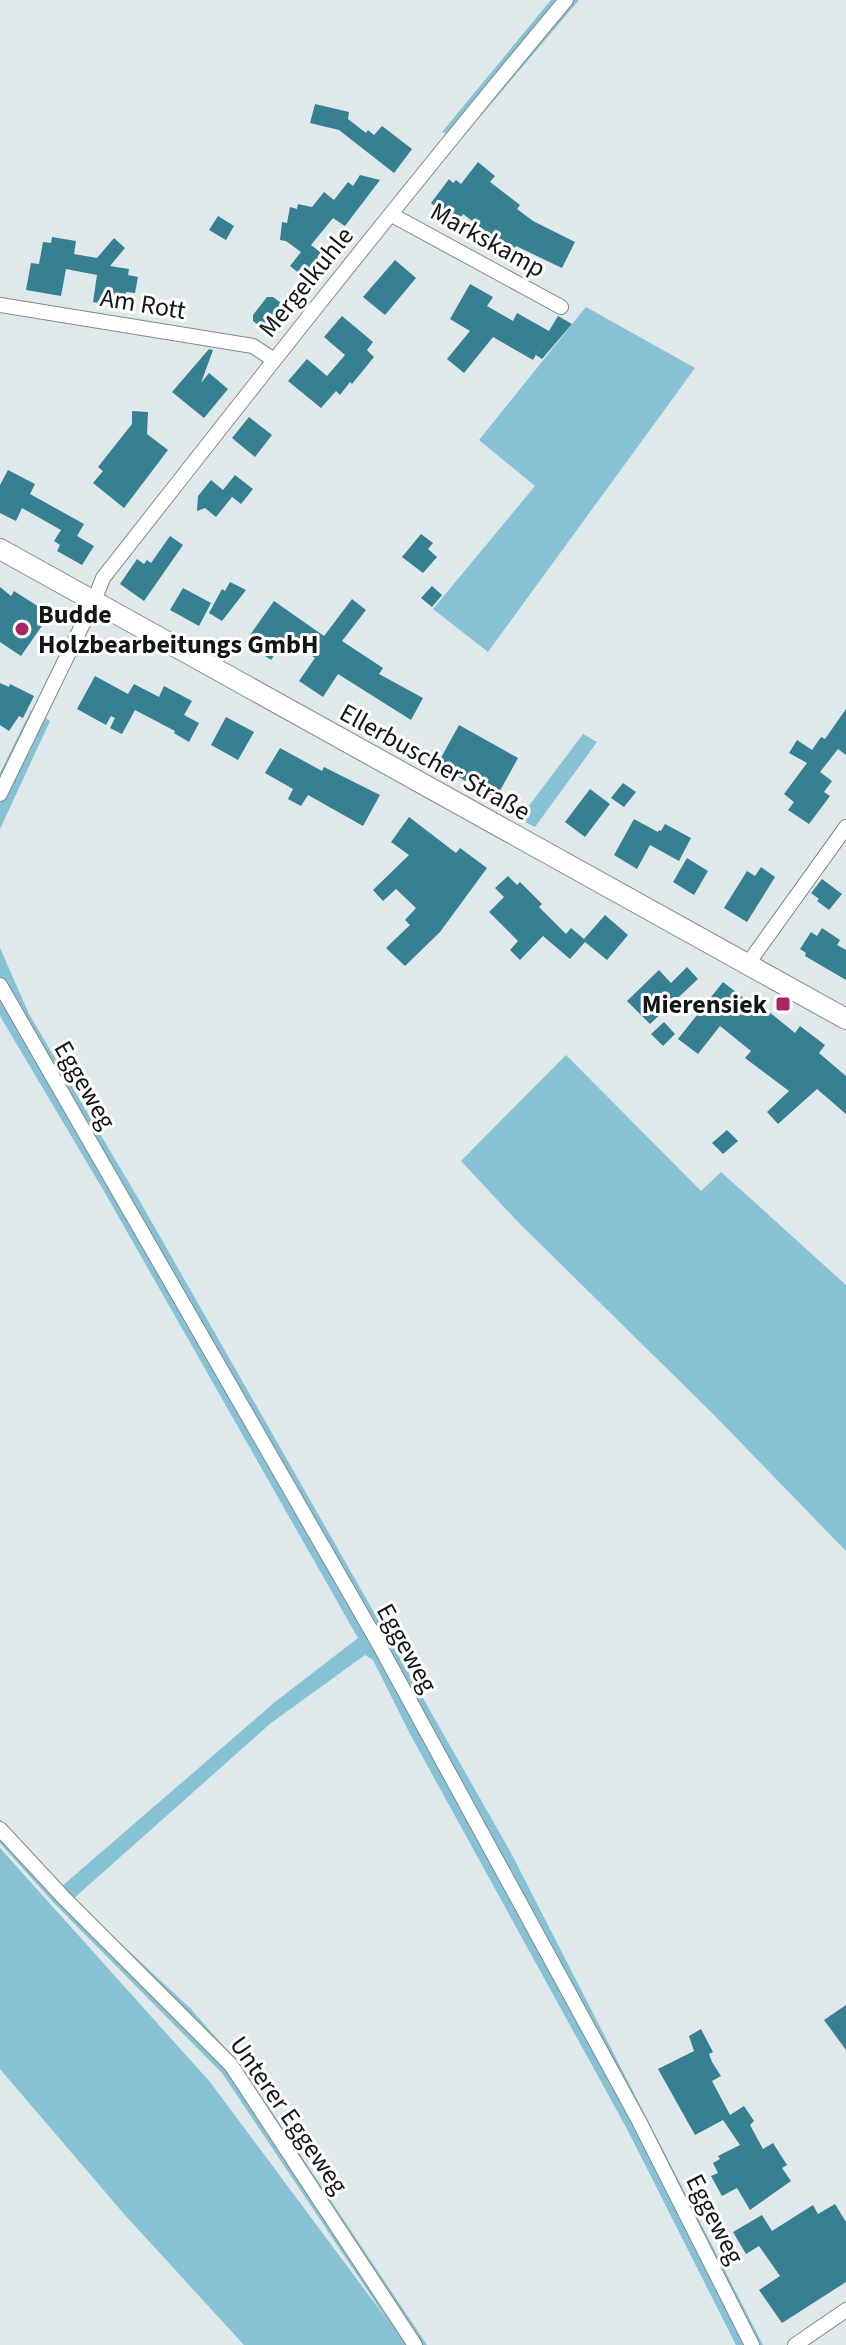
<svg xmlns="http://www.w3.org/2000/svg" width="846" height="2345" font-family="'Source Sans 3',sans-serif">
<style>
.green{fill:#86c2d3}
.building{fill:#368092}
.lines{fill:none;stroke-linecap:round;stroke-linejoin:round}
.street-casing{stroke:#80898b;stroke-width:16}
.secondary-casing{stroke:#80898b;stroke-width:22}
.street{stroke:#fff;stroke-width:14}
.secondary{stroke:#fff;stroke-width:20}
.poi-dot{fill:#ac2366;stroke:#fff;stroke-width:3}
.labels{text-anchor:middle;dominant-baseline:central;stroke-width:6;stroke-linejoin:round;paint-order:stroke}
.street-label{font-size:26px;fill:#131617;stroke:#fff}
.poi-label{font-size:26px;font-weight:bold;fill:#131617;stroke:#fff;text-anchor:start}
</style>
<rect width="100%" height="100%" fill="#dfe8eb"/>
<g class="green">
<polygon points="551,0 579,0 462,138 442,132"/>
<polygon points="586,307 695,368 488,652 433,609 535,486 479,440"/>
<polygon points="31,710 50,721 0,829 0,773"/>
<polygon points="583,734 597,742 535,827 519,819"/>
<polygon points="0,948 29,1014 138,1198 510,1851 763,2345 736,2345 627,2129 410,1734 373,1660 365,1655 271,1723 73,1899 190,2008 242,2067 427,2345 244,2345 124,2214 0,2069 0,1848 210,2082 388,2321 222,2073 55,1904 0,1843 0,1819 61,1887 275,1702 358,1638 105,1193 0,1016"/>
<polygon points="566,1055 701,1191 721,1172 846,1285 846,1551 713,1414 519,1223 461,1161"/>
</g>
<g class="building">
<polygon points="315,104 349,112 348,119 366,133 368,130 374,135 382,126 412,149 394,173 339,130 310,123"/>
<polygon points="478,162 495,176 490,182 520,205 517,209 533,221 575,242 562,268 516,246 515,248 508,243 505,246 463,214 460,218 454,213 450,218 431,203 449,179 453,183 456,180 461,184"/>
<polygon points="360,175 380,180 345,226 333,218 311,245 328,258 310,282 290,266 301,252 286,241 280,240 282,222 287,223 290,207 297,209 298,204 312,207 324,192 334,200 348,182 353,186"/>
<polygon points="218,216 234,226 226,240 209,230"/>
<polygon points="52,237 76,241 74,254 97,258 114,238 125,248 110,266 129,269 128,275 138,277 135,293 126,292 124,307 93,302 97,275 66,269 61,296 26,290 31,263 39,264 43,242 51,243"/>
<polygon points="395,260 416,278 385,315 363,297"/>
<polygon points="470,284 493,297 487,306 513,321 517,313 549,331 558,316 572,324 542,359 536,355 543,342 533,360 493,337 464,373 447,359 470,331 450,319"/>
<polygon points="267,297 273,297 289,309 270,334 253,321 253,315"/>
<polygon points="342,316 373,342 367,350 374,357 352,384 350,382 340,395 336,391 321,408 288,381 307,359 327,376 345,355 324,337"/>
<polygon points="209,349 213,350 201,383 209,373 228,389 204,418 172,392"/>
<polygon points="132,411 148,412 147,434 168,450 124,508 93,483 103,471 98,467 132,424"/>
<polygon points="249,417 272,435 255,457 232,438"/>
<polygon points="8,470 35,484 30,494 84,524 77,536 94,546 82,565 57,551 60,545 54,541 61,530 22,508 16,521 0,513 0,485"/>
<polygon points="235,475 253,489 241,504 226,492 232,497 216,517 205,508 197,511 198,496 211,480 223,490"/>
<polygon points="421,534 433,543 428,549 437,557 423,573 402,557"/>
<polygon points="170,536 183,545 144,601 120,584 137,559 144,564 147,560 151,563"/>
<polygon points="230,582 246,590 222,621 209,613 222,589 225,591"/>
<polygon points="432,586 442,595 432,607 421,598"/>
<polygon points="0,587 11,596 14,591 50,614 21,656 0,642"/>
<polygon points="183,588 211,603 199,626 170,610"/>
<polygon points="352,599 366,610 342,641 383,668 379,674 423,698 411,720 338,674 323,697 299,681 315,658 286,638 271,660 245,642 274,601 324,636"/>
<polygon points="95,676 128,694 134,684 159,697 164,686 192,701 184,715 199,723 189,742 174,733 175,731 135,710 122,734 110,728 115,718 111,716 106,725 77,709"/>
<polygon points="0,683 9,687 10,684 34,696 23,718 19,716 9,731 0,725"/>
<polygon points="846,709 846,755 838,749 820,772 832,781 824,792 830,796 809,824 788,810 794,802 784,794 807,763 789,753 797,740 812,750 821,737 825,739"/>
<polygon points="226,717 254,732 238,760 211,745"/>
<polygon points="459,725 518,758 496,798 437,765"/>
<polygon points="280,748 322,771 324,767 380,795 363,826 308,795 301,806 288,799 293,789 265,773"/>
<polygon points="623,783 636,792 624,807 611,798"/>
<polygon points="590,789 610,804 585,837 565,822"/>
<polygon points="409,817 456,853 460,848 487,868 440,932 405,966 386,948 410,925 405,920 416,908 396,889 383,901 373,890 409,855 391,842"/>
<polygon points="634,819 658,832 659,830 661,831 665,824 691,838 679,861 650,845 637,869 614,855"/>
<polygon points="687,858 708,871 694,895 673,882"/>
<polygon points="761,867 775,877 747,922 724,908 747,871 755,876"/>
<polygon points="508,876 517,885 520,882 542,904 539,907 566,934 571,928 584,939 605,915 628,935 607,960 585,942 570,959 543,936 520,960 510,950 518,941 489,912 504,897 495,888"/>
<polygon points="822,879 842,894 829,910 817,901 819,899 811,893"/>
<polygon points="822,928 840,940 837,945 846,950 846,980 805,956 806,953 800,949 811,932 817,936"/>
<polygon points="687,967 698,979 650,1024 627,1001 659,970 671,983"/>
<polygon points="723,982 759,1010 762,1006 795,1033 800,1026 825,1045 819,1053 846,1076 846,1114 817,1089 778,1124 767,1112 789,1091 745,1058 751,1051 720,1026 698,1054 678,1039"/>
<polygon points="664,1022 675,1034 663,1046 651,1034"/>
<polygon points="727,1130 738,1141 723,1154 712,1143"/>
<polygon points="846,2005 846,2050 824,2020"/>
<polygon points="701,2029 713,2052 709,2054 712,2062 721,2076 712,2081 730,2115 744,2106 754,2121 750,2125 763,2149 773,2143 787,2165 782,2168 791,2181 750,2210 737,2188 722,2196 711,2176 718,2173 713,2163 720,2159 718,2156 740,2145 723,2120 695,2135 658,2069 694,2051 689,2036"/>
<polygon points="835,2204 846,2222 846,2282 782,2323 759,2290 780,2276 759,2246 746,2254 733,2232 762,2215 772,2231 813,2205 818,2214"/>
</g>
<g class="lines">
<g class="street-casing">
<g id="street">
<polyline points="392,215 561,307"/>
<polyline points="0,305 253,346 274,360"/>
<path d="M 0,794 L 94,601 L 103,578 C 255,384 408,189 566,0"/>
<polyline points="747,965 846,827"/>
<polyline points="0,985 376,1639 639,2121 752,2345"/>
<polyline points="0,1829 64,1898 231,2065 415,2345"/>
<polyline points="795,2345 846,2310"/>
</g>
</g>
<g class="secondary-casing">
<polyline id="secondary" points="0,549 846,1019"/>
</g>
<use href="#street" class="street"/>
<use href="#secondary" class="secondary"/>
</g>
<g class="poi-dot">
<circle cx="22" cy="629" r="8"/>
<rect x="775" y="996" width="16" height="16" rx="4"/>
</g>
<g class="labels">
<g class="street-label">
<text transform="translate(488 240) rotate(29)">Markskamp</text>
<text transform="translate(306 282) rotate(-51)">Mergelkuhle</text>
<text transform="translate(143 304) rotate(9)">Am Rott</text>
<text transform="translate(435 762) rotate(29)">Ellerbuscher Straße</text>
<text transform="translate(85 1085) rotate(60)">Eggeweg</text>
<text transform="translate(407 1648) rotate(61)">Eggeweg</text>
<text transform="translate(289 2115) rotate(55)">Unterer Eggeweg</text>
<text transform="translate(715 2219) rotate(63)">Eggeweg</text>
</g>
<g class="poi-label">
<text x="38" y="614">Budde<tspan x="38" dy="30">Holzbearbeitungs GmbH</tspan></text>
<text x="767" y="1004" text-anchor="end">Mierensiek</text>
</g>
</g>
</svg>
